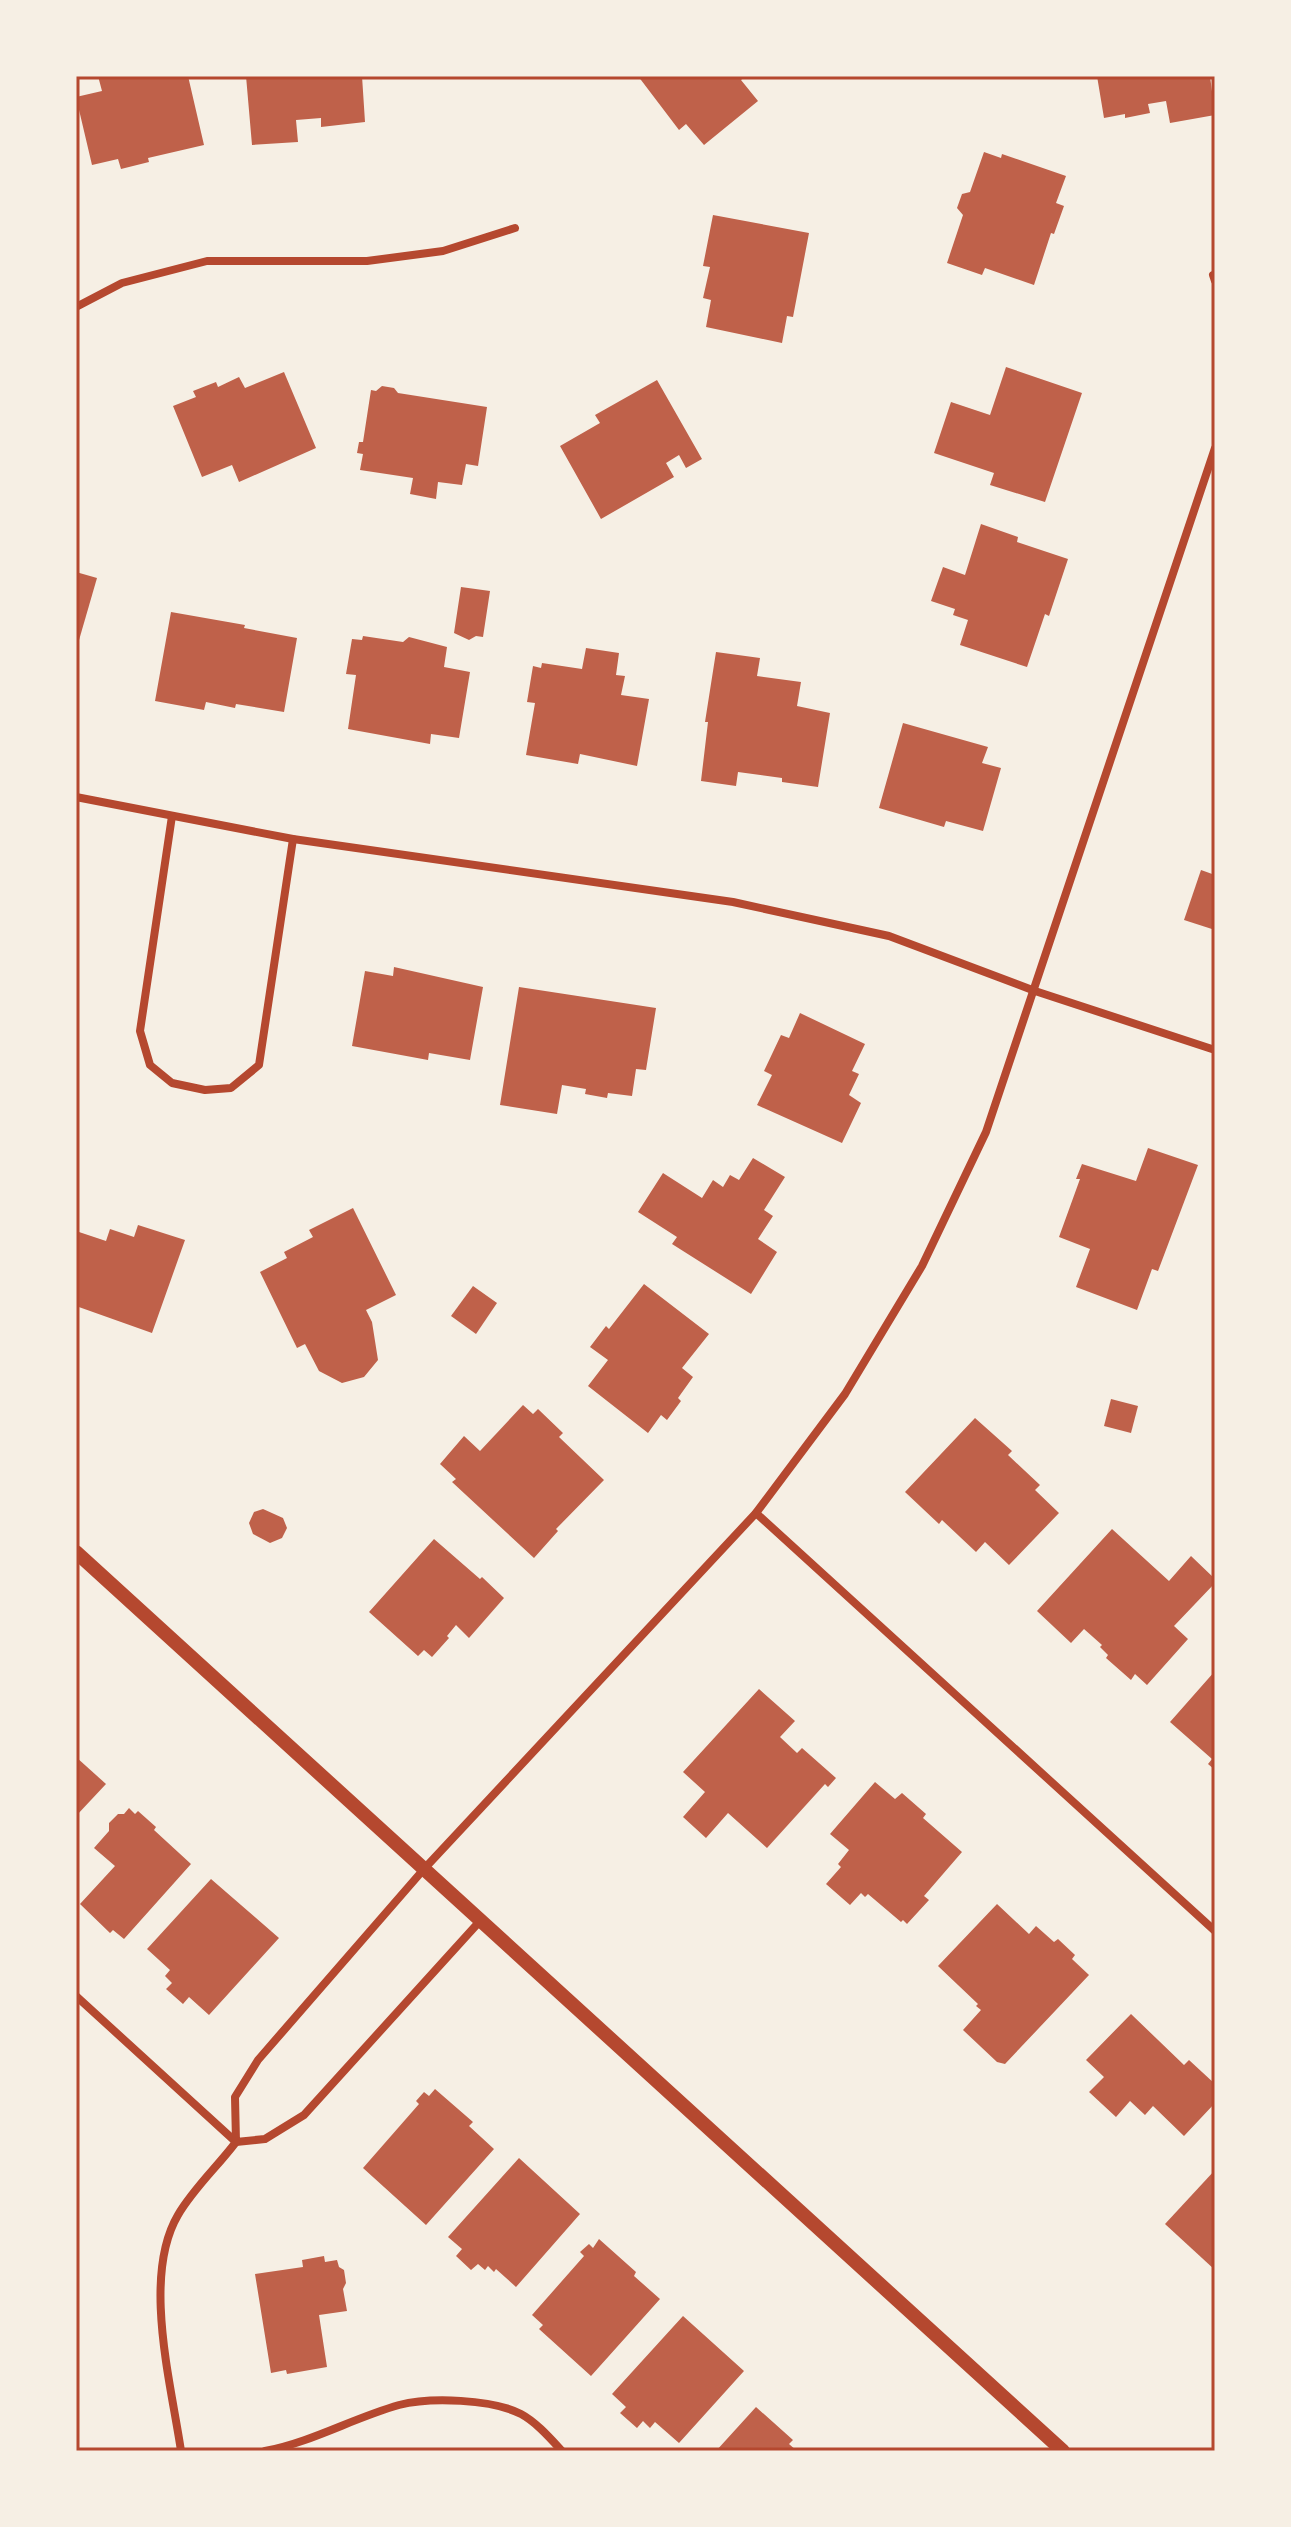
<svg xmlns="http://www.w3.org/2000/svg" width="1291" height="2527" font-family="Mulish,sans-serif">
<style>
.building{fill:#bf614a}
.lines{fill:none;stroke-linecap:round;stroke-linejoin:round}
.minor{stroke:#b5482f;stroke-width:8}
.tertiary{stroke:#b5482f;stroke-width:14}
.neatline{fill:none;stroke:#b5482f;stroke-width:3}
</style>
<rect width="100%" height="100%" fill="#f6efe4"/>
<g class="building">
<polygon points="98,76 188,76 204,145 148,158 149,162 121,169 118,159 92,165 76,97 102,91"/>
<polygon points="246,76 362,76 365,122 321,127 321,118 296,120 298,142 252,145"/>
<polygon points="638,76 746,76 741,80 758,101 704,145 686,124 679,130"/>
<polygon points="1097,76 1210,76 1215,115 1170,123 1166,101 1148,104 1150,113 1125,118 1125,114 1104,118"/>
<polygon points="984,152 1001,158 1002,154 1066,176 1056,203 1064,206 1054,234 1051,233 1034,285 985,268 982,275 947,263 963,215 957,208 962,194 970,192"/>
<polygon points="713,215 809,233 793,317 787,316 782,343 706,327 711,300 703,298 710,267 703,266"/>
<polygon points="1006,367 1082,393 1045,502 990,485 994,473 934,453 951,402 990,415"/>
<polygon points="284,372 316,448 239,482 232,465 202,477 173,406 196,397 193,391 216,382 218,387 239,377 245,388"/>
<polygon points="657,380 702,459 686,468 679,455 666,463 674,477 601,519 560,446 600,423 595,415"/>
<polygon points="382,386 394,388 398,393 487,407 478,466 466,464 462,485 438,482 436,499 410,494 413,478 360,470 363,454 357,453 359,442 363,442 371,390 376,391"/>
<polygon points="981,524 1018,537 1017,542 1068,559 1049,616 1045,614 1027,667 960,645 968,620 953,615 955,609 931,601 943,567 965,575"/>
<polygon points="76,572 97,578 77,647 76,646"/>
<polygon points="461,587 490,591 483,637 476,636 469,640 454,633"/>
<polygon points="171,612 245,625 244,628 297,638 284,712 236,704 235,708 206,702 204,710 155,701"/>
<polygon points="363,636 403,642 409,637 447,647 444,667 470,672 459,738 431,734 430,744 348,729 356,675 346,674 352,639 362,640"/>
<polygon points="586,648 619,653 616,675 625,676 621,695 649,699 637,766 580,754 578,764 526,755 535,703 527,702 533,666 541,668 542,663 582,669"/>
<polygon points="716,652 760,658 757,676 801,682 797,706 830,713 818,787 782,782 782,778 738,772 736,786 701,781 708,722 705,722"/>
<polygon points="903,723 988,747 982,763 1001,768 983,831 946,821 944,827 879,808"/>
<polygon points="1201,870 1215,875 1215,930 1184,920"/>
<polygon points="394,967 483,987 470,1060 429,1053 428,1060 352,1046 365,971 393,976"/>
<polygon points="519,987 656,1008 646,1070 636,1069 632,1096 608,1093 607,1098 585,1094 586,1089 562,1085 557,1114 500,1105"/>
<polygon points="800,1013 865,1044 852,1071 859,1074 849,1095 861,1103 842,1143 757,1105 772,1075 764,1071 781,1035 789,1038"/>
<polygon points="1148,1148 1198,1165 1158,1271 1152,1269 1137,1310 1076,1287 1090,1249 1059,1237 1080,1179 1076,1179 1082,1164 1136,1181"/>
<polygon points="753,1158 785,1177 764,1210 773,1216 758,1239 777,1252 751,1294 672,1244 677,1237 638,1212 663,1173 702,1198 713,1180 723,1187 730,1175 739,1180"/>
<polygon points="353,1208 396,1295 366,1310 372,1322 378,1360 364,1377 342,1383 319,1371 305,1344 297,1348 260,1272 287,1258 284,1252 313,1237 309,1230"/>
<polygon points="138,1225 185,1240 152,1333 76,1306 76,1241 79,1232 106,1241 110,1229 134,1237"/>
<polygon points="644,1284 709,1334 682,1368 693,1377 678,1398 681,1401 667,1420 661,1415 648,1433 588,1386 608,1360 590,1347 606,1326 609,1329"/>
<polygon points="473,1286 497,1303 476,1334 451,1316"/>
<polygon points="1111,1399 1138,1406 1131,1433 1104,1426"/>
<polygon points="523,1405 533,1414 538,1409 563,1433 559,1437 604,1480 556,1529 558,1531 534,1558 452,1482 456,1479 440,1464 464,1436 480,1451"/>
<polygon points="975,1418 1012,1451 1008,1455 1040,1485 1035,1490 1059,1513 1009,1565 985,1542 976,1552 942,1520 939,1524 905,1492"/>
<polygon points="263,1509 283,1518 287,1528 282,1538 270,1543 253,1534 249,1523 254,1512"/>
<polygon points="1112,1529 1169,1581 1191,1556 1215,1579 1215,1583 1174,1626 1188,1639 1147,1685 1135,1674 1131,1680 1106,1658 1108,1655 1100,1647 1102,1645 1084,1629 1071,1643 1037,1611"/>
<polygon points="434,1539 480,1579 482,1577 504,1598 469,1638 456,1625 447,1636 449,1638 432,1657 424,1650 418,1656 369,1612"/>
<polygon points="1215,1671 1215,1770 1208,1764 1212,1759 1170,1722"/>
<polygon points="759,1689 795,1721 780,1737 797,1753 802,1748 836,1778 828,1787 825,1784 767,1848 728,1813 706,1838 683,1817 705,1792 683,1772"/>
<polygon points="76,1757 106,1784 76,1816"/>
<polygon points="875,1782 895,1799 902,1793 926,1814 923,1818 962,1852 924,1896 929,1900 907,1924 903,1920 901,1922 868,1894 865,1897 861,1893 850,1905 826,1884 841,1867 838,1864 849,1850 830,1834"/>
<polygon points="129,1808 135,1814 138,1811 156,1827 154,1830 191,1864 124,1939 113,1930 110,1933 80,1904 115,1866 94,1848 109,1831 109,1823 118,1814 124,1814"/>
<polygon points="211,1879 279,1938 209,2015 189,1997 183,2004 166,1989 172,1983 165,1976 170,1970 147,1949"/>
<polygon points="997,1904 1029,1934 1036,1926 1054,1942 1058,1939 1075,1955 1072,1959 1089,1975 1005,2064 997,2062 963,2030 981,2010 976,2006 978,2004 938,1966"/>
<polygon points="1131,2014 1184,2065 1189,2060 1215,2084 1215,2103 1184,2136 1153,2106 1145,2115 1130,2101 1116,2117 1089,2092 1104,2077 1086,2060"/>
<polygon points="435,2089 473,2122 469,2126 494,2149 426,2225 363,2168 419,2104 416,2101 424,2092 429,2096"/>
<polygon points="519,2158 580,2214 516,2287 496,2269 494,2272 488,2266 485,2270 478,2264 471,2270 456,2256 462,2249 448,2237"/>
<polygon points="1215,2170 1215,2270 1165,2224"/>
<polygon points="599,2239 636,2272 634,2276 660,2299 591,2376 539,2329 543,2325 532,2315 584,2256 580,2252 589,2244 593,2248"/>
<polygon points="324,2256 325,2262 337,2260 339,2267 344,2270 346,2283 343,2289 347,2311 319,2315 327,2367 287,2374 286,2370 271,2373 255,2274 303,2267 302,2260"/>
<polygon points="683,2316 744,2371 679,2443 655,2422 650,2428 643,2421 637,2428 620,2413 626,2407 612,2394"/>
<polygon points="756,2407 793,2440 789,2444 797,2451 716,2451"/>
</g>
<g class="lines">
<g class="minor">
<polyline points="1213,275 1215,281"/>
<polyline points="76,307 122,283 207,261 367,261 443,251 515,228"/>
<polyline points="76,797 293,839 733,902 889,936 1035,991 1215,1050"/>
<polyline points="172,816 140,1031 150,1065 172,1083 205,1090 231,1088 259,1065 293,839"/>
<polyline points="756,1513 1215,1931"/>
<polyline points="480,1921 304,2115 265,2139 236,2142 235,2097 258,2060 424,1869 756,1513 845,1394 922,1266 986,1132 1215,448"/>
<path d="M 76,1996 L 236,2142 C 218,2166 193,2189 178,2215 C 142,2276 171,2383 181,2451"/>
<path d="M 265,2451 C 312,2442 353,2418 399,2405 C 430,2397 492,2399 521,2414 C 536,2422 550,2438 562,2451"/>
</g>
<polyline class="tertiary" points="76,1552 1063,2451"/>
</g>
<rect width="1291" height="2527" fill="none" stroke="#f6efe4" stroke-width="156"/>
<rect x="78" y="78" width="1135" height="2371" class="neatline"/>
</svg>
